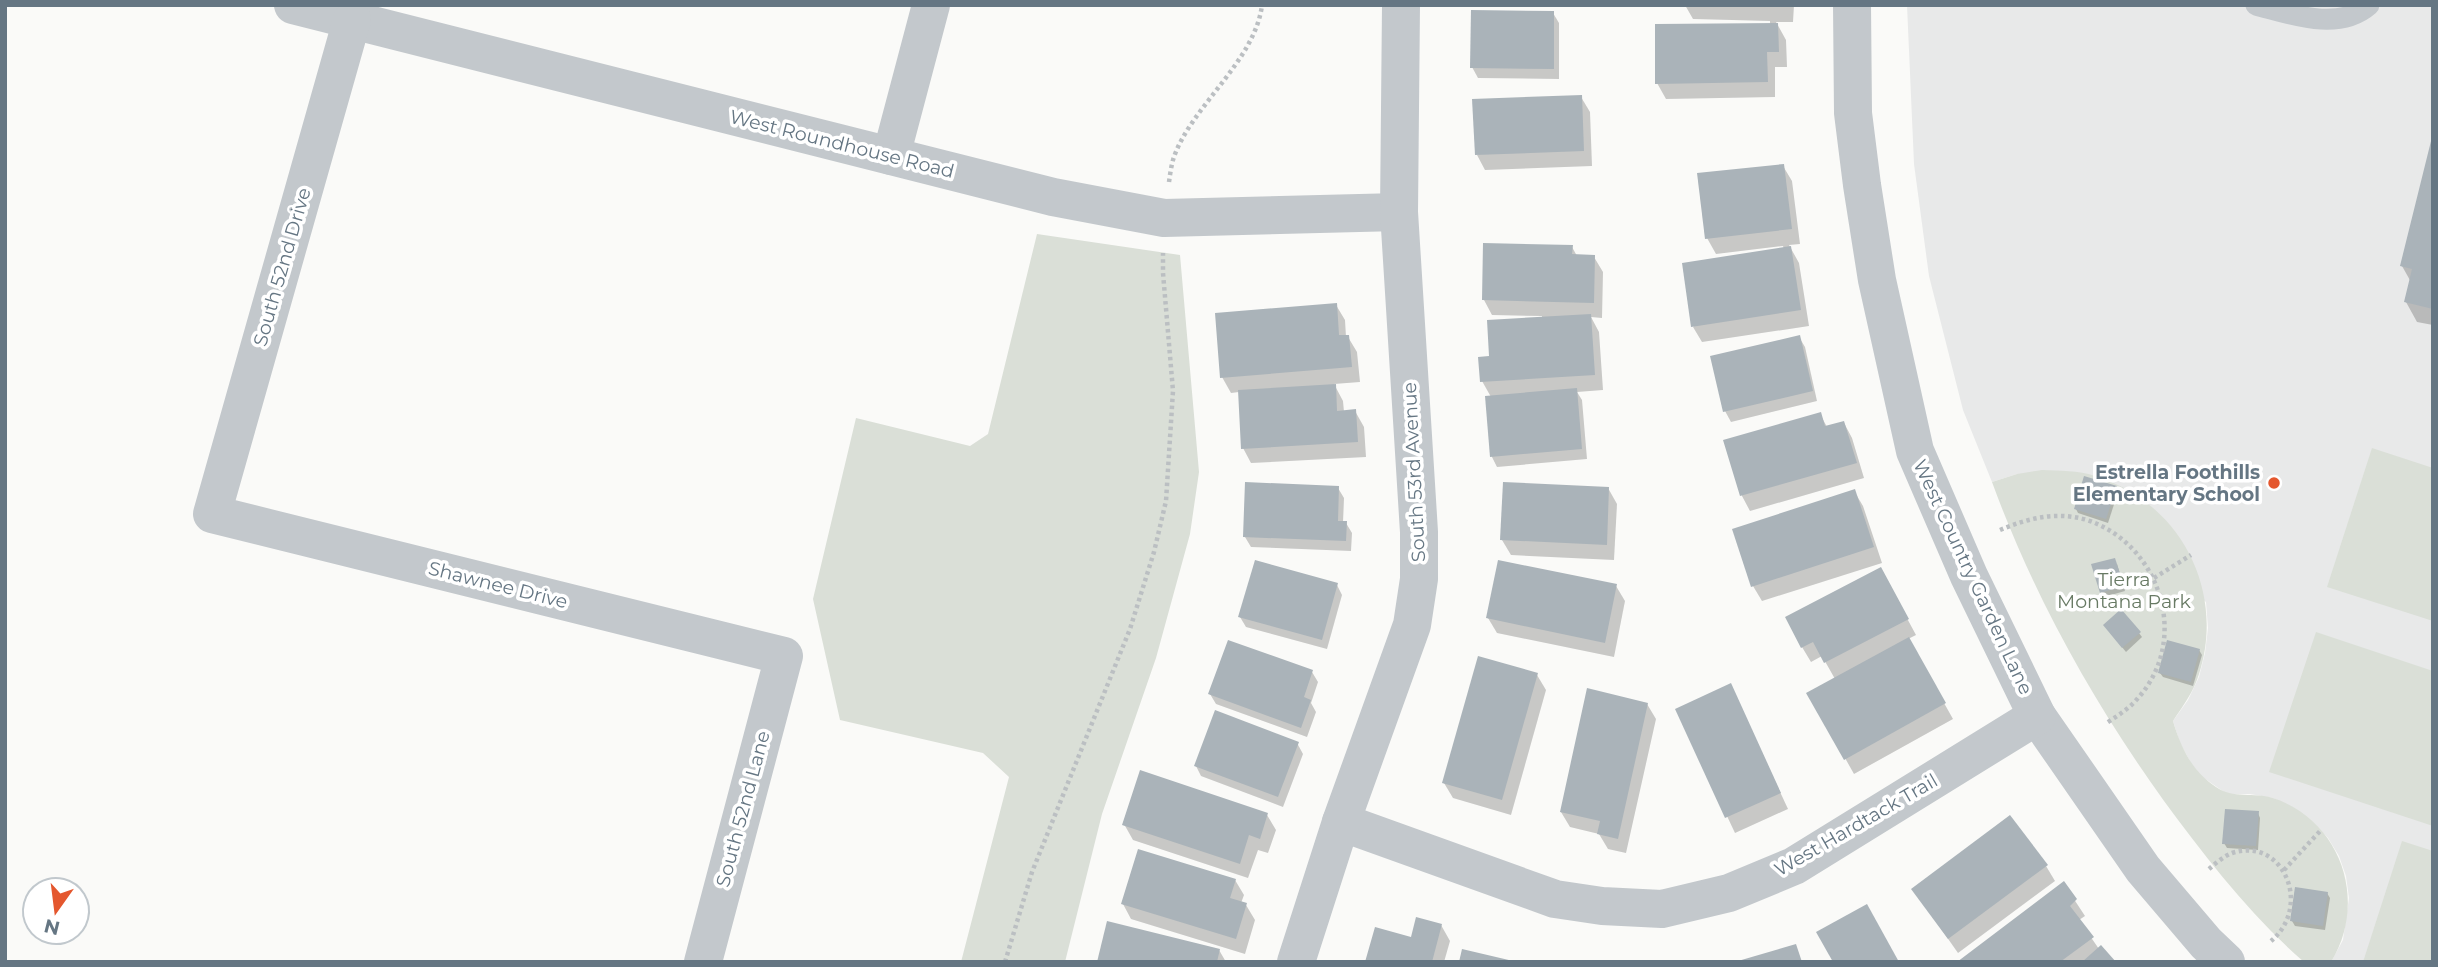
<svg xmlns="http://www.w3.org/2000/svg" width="2438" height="967" font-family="Montserrat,sans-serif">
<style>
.built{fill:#e8e9e9}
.green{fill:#dadfd7}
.shadow{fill:#0003}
.building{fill:#aab3b9}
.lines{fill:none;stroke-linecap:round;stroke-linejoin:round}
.path{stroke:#bbbfc2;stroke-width:4.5;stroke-dasharray:3.5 3.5;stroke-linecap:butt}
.service{stroke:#c3c8cc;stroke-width:21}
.minor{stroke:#c3c8cc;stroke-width:38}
.poi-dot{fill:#e4572e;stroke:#fff;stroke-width:2.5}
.labels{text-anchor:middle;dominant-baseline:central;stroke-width:7;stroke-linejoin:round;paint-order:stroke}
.street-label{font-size:19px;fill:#657683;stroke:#fff}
.poi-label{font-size:19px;font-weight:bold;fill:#657683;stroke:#fff;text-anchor:end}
.park-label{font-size:19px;fill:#687a64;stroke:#fff}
</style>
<rect width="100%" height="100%" fill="#fafaf8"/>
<polygon class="built" points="1907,5 2433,5 2433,962 2331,962 2343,940 2349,898 2346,876 2339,856 2328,838 2312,821 2294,808 2273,798 2250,794 2227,794 2201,776 2191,763 2180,743 2173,721 2188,700 2199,677 2205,653 2208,628 2206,602 2017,474 1992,482 1963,410 1929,276 1914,164"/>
<g class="green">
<polygon points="1037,234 1180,255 1199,472 1190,534 1156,658 1102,814 1065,962 961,962 1009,777 983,753 840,720 813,599 856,418 970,446 988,434"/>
<polygon points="2372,448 2433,468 2433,621 2327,587"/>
<path d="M 2042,470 C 2060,471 2078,470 2095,476 C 2180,502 2226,590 2199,674 C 2194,691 2183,706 2173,721 C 2181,748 2192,771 2216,787 C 2233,799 2254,792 2273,798 C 2342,821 2368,902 2331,962 L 2304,962 C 2250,915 2206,858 2164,801 C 2093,702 2034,597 1992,482 L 2017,474 Z"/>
<polygon points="2316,632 2433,671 2433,826 2269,772"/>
<polygon points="2402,841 2433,851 2433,962 2363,962"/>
</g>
<g class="shadow">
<polygon points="1685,5 1794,5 1793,22 1776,22 1786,40 1787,67 1775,67 1775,97 1666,99 1657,83 1770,25 1770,21 1693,19"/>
<polygon points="1553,13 1559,23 1559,79 1478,78 1472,67"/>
<polygon points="1581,97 1590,112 1592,166 1485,170 1477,155"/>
<polygon points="2433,140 2433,325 2417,322 2406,302 2411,282 2402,266"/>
<polygon points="1783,166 1792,181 1800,244 1789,245 1799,263 1809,326 1702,342 1693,327 1784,249 1783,246 1716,254 1707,238"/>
<polygon points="1572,247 1577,256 1594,257 1603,272 1602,318 1591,317 1599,332 1603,390 1577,392 1582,400 1587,459 1497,467 1492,457 1491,397 1482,381 1491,357 1542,319 1542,316 1492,315 1484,300"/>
<polygon points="1336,305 1345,320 1346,337 1348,337 1357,352 1360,382 1334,384 1343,401 1344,412 1355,411 1364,427 1366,457 1251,463 1243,448 1239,392 1231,393 1222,377"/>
<polygon points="1799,337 1805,347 1817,401 1731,422 1725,411"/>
<polygon points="1820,414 1827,427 1844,423 1852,438 1864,478 1750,511 1742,496 1725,441"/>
<polygon points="2116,487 2118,492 2108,523 2078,513 2076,509"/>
<polygon points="1338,488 1344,498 1343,523 1346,523 1352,533 1351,551 1251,547 1245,537"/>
<polygon points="1608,488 1617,504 1614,560 1511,555 1502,540"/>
<polygon points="1854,491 1863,506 1882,563 1762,601 1753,586"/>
<polygon points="2117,564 2125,591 2104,597 2102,592"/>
<polygon points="1337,585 1342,595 1327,649 1246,627 1240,617"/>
<polygon points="1889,585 1916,635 1908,639 1953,719 1854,774 1809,694 1835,679 1822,656 1811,662 1802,647"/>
<polygon points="1616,586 1625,601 1614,657 1497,633 1488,618"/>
<polygon points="2105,626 2139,633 2142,637 2126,652"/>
<polygon points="2199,650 2202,655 2193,686 2163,677 2160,673"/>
<polygon points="1312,672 1318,682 1311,703 1316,712 1307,737 1216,704 1210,694"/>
<polygon points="1537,675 1546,690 1511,815 1453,798 1444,783"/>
<polygon points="1731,686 1788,809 1735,833 1677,710"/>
<polygon points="1647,704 1656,719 1626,853 1608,849 1599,834 1570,827 1561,812"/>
<polygon points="1297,743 1303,754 1283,807 1201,776 1196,766"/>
<polygon points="2258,813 2260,818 2258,850 2227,848 2224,843"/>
<polygon points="1267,815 1276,830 1268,853 1258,850 1248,878 1133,840 1124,824"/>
<polygon points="2046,866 2055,881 1958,953 1913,889"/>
<polygon points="1235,880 1244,895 1241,903 1246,905 1255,920 1245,954 1131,919 1123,904"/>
<polygon points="2064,884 2085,916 2079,920 2099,949 2114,962 1962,962"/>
<polygon points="2327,893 2330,898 2325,930 2295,926 2292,921"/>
<polygon points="1441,925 1450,941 1444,962 1367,962"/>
<polygon points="1219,950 1226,962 1098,962"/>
</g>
<g class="building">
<polygon points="1471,10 1554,11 1554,69 1470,68"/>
<polygon points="1778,23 1779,52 1767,52 1768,82 1655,84 1655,24"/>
<polygon points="1582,95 1584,151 1475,155 1472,99"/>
<polygon points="2432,137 2433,137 2433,309 2404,302 2412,269 2400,266"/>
<polygon points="1784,164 1792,229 1705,239 1697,173"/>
<polygon points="1483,243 1573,245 1572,254 1595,255 1594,303 1482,300"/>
<polygon points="1791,246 1801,310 1691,327 1682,263"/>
<polygon points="1337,303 1339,335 1349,335 1352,367 1220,378 1215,313"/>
<polygon points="1591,314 1595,375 1480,382 1478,357 1489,356 1487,320"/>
<polygon points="1800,335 1813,391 1723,412 1710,356"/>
<polygon points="1336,384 1337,411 1356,409 1358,442 1241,449 1238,390"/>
<polygon points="1577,388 1582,449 1490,457 1485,396"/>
<polygon points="1821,412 1825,426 1844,421 1857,463 1740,496 1723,440"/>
<polygon points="2084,476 2117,486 2106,519 2074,509"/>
<polygon points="1245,482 1339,486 1338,521 1347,521 1346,541 1243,537"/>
<polygon points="1503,482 1609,487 1607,545 1500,540"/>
<polygon points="1855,489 1874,547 1751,587 1732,529"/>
<polygon points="2115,558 2124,586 2100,593 2091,564"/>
<polygon points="1255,560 1338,583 1322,640 1238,617"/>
<polygon points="1498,560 1617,584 1605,643 1486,618"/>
<polygon points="1881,567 1909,619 1824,663 1813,642 1801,648 1785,617"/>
<polygon points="2121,609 2141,632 2122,648 2103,625"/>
<polygon points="1909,637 1946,703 1844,760 1806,693"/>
<polygon points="1228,640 1313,670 1304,697 1311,700 1301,728 1208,694"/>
<polygon points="2167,640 2200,649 2191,682 2158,673"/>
<polygon points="1478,656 1538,673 1502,800 1442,783"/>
<polygon points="1731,683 1781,793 1725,818 1675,709"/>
<polygon points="1587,688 1648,703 1618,839 1597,834 1600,821 1560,812"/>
<polygon points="1215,710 1299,742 1278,797 1194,766"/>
<polygon points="1140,770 1268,813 1260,839 1249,835 1240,864 1122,825"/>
<polygon points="2225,809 2259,811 2256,846 2222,844"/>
<polygon points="2010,815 2048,865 1948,939 1911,889"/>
<polygon points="1138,849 1236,879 1230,898 1247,903 1236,939 1121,904"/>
<polygon points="2064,881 2077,899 2070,906 2094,937 2060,962 1957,962"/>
<polygon points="2295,887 2328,892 2323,926 2290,921"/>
<polygon points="1867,904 1899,962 1833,962 1816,932"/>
<polygon points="1416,917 1442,924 1432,962 1365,962 1375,927 1411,937"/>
<polygon points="1107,921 1220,949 1217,962 1097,962"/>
<polygon points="1796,944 1802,962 1738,962 1738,961"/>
<polygon points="2101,945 2116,962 2082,962"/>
<polygon points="1462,949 1513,961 1513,962 1459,962"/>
</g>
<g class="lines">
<g class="path">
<path d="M 1169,182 C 1170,175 1171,167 1173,160 C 1189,108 1255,62 1262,5"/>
<path d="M 2000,530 C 2028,518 2057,511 2087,520 C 2160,544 2191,639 2138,698 C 2129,709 2117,716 2105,724"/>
<polyline points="2154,578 2191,555"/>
<path d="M 2209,869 C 2216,863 2224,856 2232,853 C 2283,836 2313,906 2271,941"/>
<polyline points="2284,870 2321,830"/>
<polyline points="1005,962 1032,872 1130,629 1154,552 1166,501 1173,391 1163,273 1163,253"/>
</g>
<path class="service" d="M 2256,5 C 2291,14 2338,32 2369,5"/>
<g class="minor">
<polyline points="293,5 1053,197 1164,218 1399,212"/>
<polyline points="1852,5 1853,113 1862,185 1877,280 1915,451 1969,576 2037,716 2143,869 2206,943 2226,962"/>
<polyline points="352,20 212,514 784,656 703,962"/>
<polyline points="891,156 931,5"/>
<polyline points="1341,822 1555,899 1602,906 1662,909 1729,893 1794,866 2037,716"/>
<polyline points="1296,962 1341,822 1412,625 1419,579 1419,532 1399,212 1401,5"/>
</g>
</g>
<circle class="poi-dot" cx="2274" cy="483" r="7"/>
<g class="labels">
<g class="street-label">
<text transform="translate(842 144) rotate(14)">West Roundhouse Road</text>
<text transform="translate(282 267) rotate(-74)">South 52nd Drive</text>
<text transform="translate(1414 472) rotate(-93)">South 53rd Avenue</text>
<text transform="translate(1973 577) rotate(65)">West Country Garden Lane</text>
<text transform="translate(498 585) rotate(14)">Shawnee Drive</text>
<text transform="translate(743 809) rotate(-75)">South 52nd Lane</text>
<text transform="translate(1856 825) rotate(-30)">West Hardtack Trail</text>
</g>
<g class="poi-label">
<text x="2260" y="472">Estrella Foothills<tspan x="2260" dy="22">Elementary School</tspan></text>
</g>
<g class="park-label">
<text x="2124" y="579">Tierra<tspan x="2124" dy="22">Montana Park</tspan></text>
</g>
</g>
<rect width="2438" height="967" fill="none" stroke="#657683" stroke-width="14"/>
<g transform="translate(56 911) rotate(194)"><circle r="33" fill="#ffffff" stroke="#c1c8cd" stroke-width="2"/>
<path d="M0-5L12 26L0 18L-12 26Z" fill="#e4572e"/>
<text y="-10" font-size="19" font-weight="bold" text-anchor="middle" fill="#657683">N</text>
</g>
</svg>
